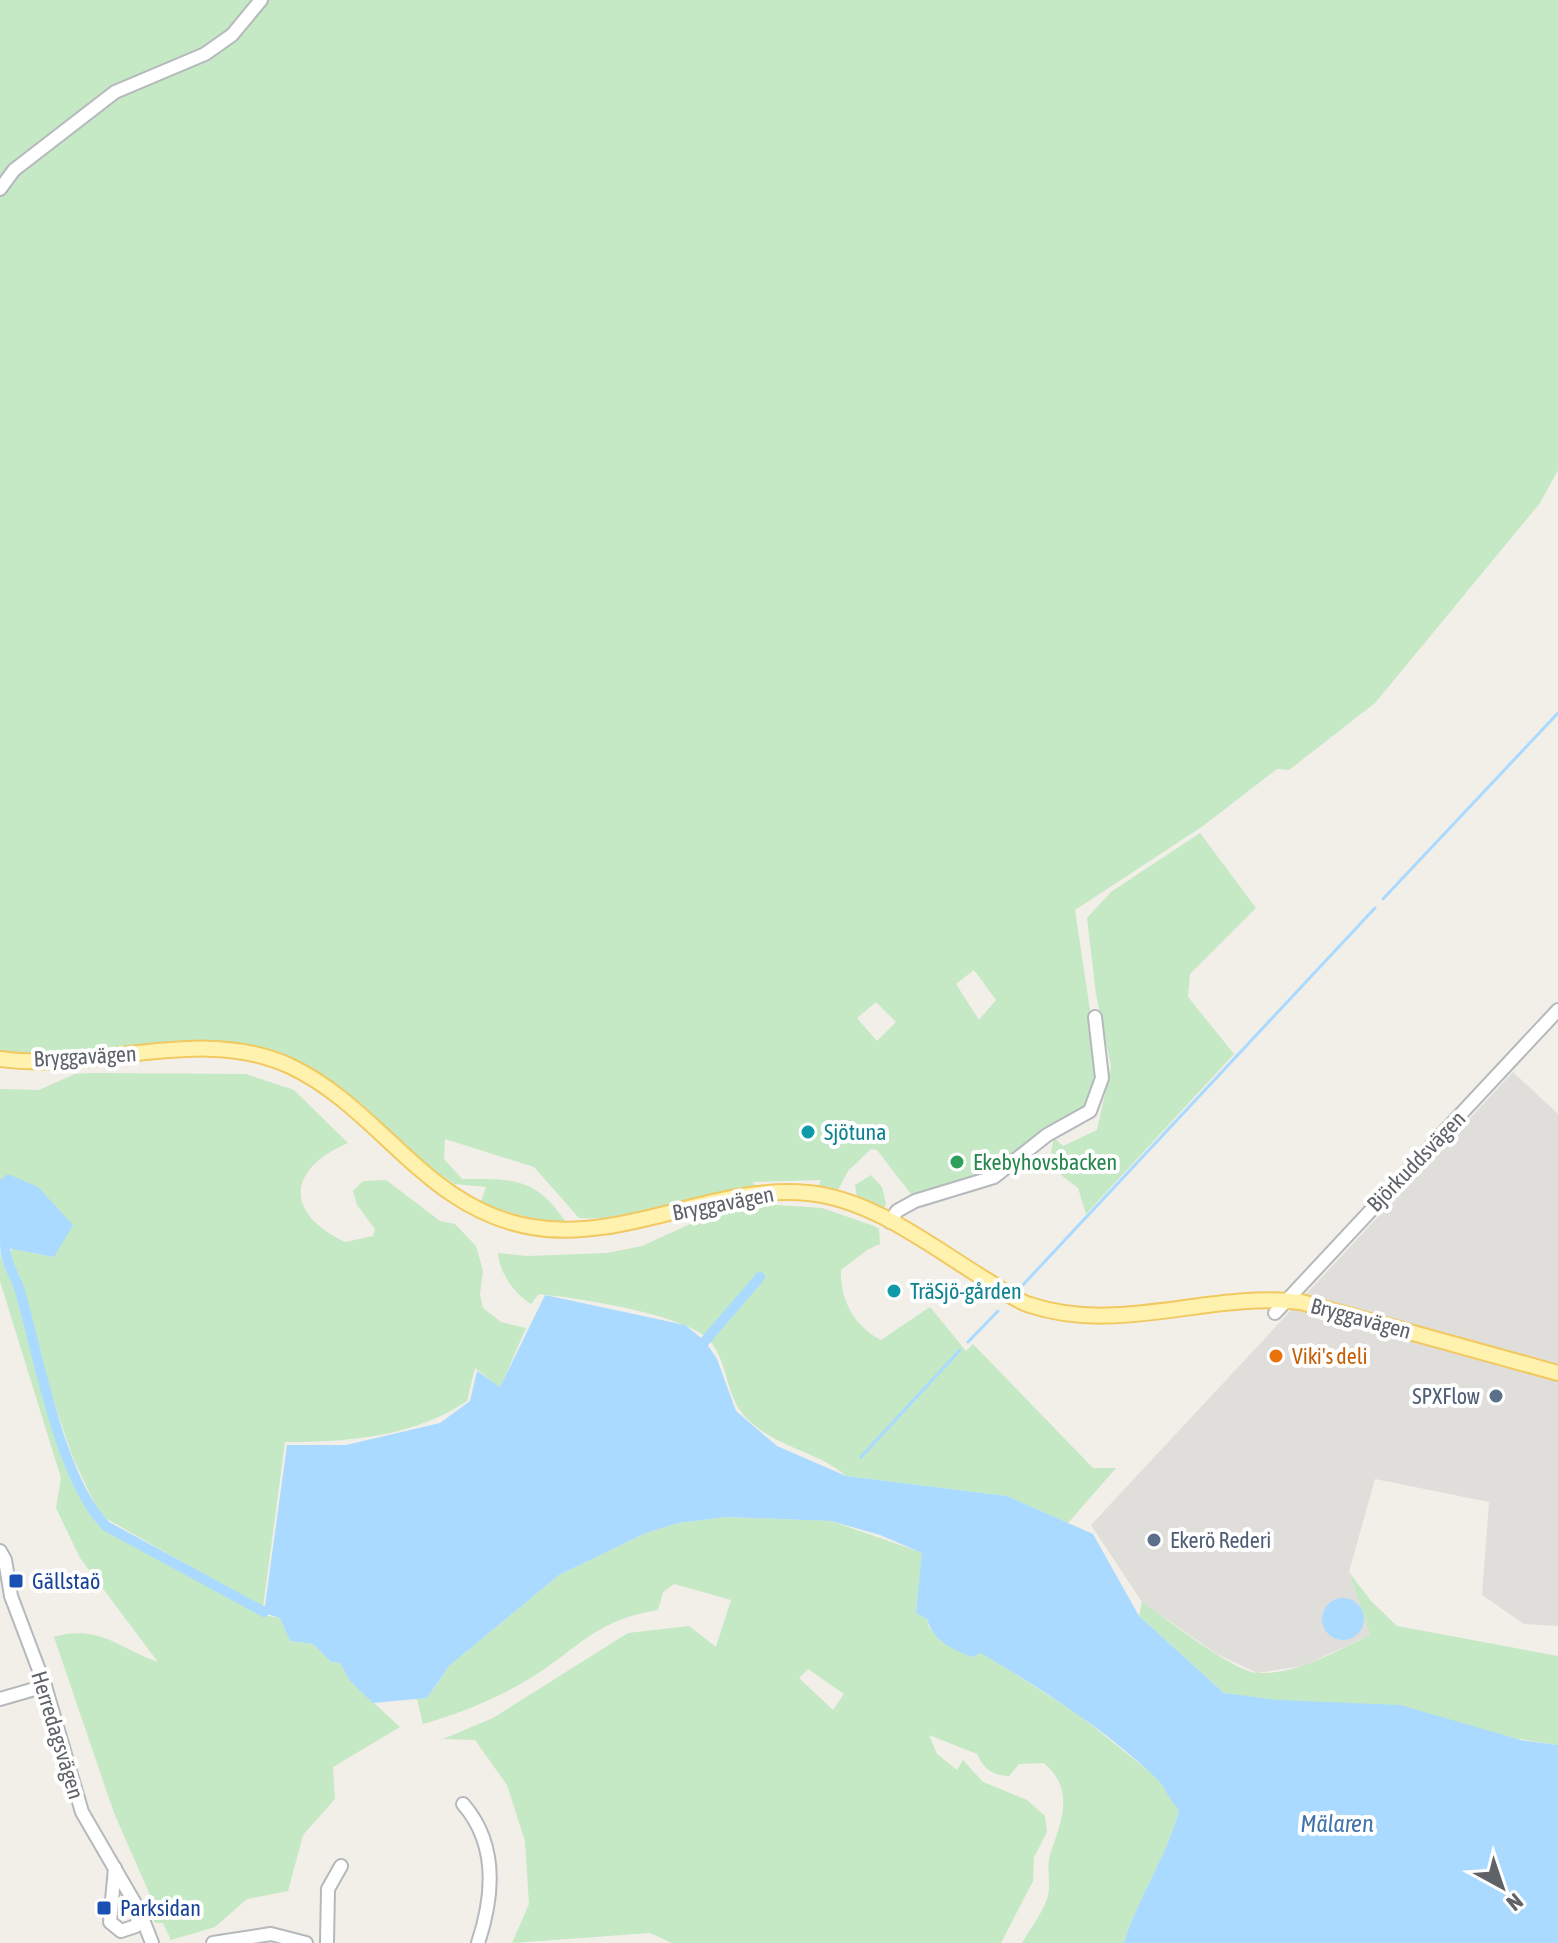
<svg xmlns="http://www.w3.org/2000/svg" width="1558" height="1943" font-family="'Asap Condensed',sans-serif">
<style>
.industrial{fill:#e0deda}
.green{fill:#c5e8c5;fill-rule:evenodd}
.water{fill:#aadaff}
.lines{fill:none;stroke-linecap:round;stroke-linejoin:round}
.stream{stroke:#aadaff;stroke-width:3}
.canal{stroke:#aadaff;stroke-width:10}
.minor-casing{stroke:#b5b8bc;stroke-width:16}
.major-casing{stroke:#f2c960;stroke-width:18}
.minor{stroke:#fff;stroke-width:12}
.major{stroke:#fff2af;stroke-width:14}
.culture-dot{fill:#0f9aa8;stroke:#fff;stroke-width:3}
.leisure-dot{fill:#2e9e5b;stroke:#fff;stroke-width:3}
.food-dot{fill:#e8710a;stroke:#fff;stroke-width:3}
.service-dot{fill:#5c6f8a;stroke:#fff;stroke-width:3}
.transit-dot{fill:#1a4fb4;stroke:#fff;stroke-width:3}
.labels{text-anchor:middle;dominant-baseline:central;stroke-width:8;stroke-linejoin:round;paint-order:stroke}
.street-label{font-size:22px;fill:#5f6368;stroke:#fff}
.culture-label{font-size:22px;fill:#0d838f;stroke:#fff;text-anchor:start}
.leisure-label{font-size:22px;fill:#27864d;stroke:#fff;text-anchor:start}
.food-label{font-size:22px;fill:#c56008;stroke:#fff;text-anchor:start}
.service-label{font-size:22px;fill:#4e5e75;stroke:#fff;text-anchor:end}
.transit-label{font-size:22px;fill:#164399;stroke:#fff;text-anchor:start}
.water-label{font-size:24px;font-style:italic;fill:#4174aa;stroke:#fff}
</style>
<rect width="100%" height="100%" fill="#f1efe8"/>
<polygon class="industrial" points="1513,1072 1558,1114 1558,1626 1524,1624 1482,1595 1489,1502 1375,1479 1349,1572 1370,1635 1303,1666 1257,1673 1217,1654 1142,1602 1091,1525"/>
<g class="green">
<path d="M 0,0 L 1558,0 L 1558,470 L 1540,503 L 1375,703 L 1289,770 L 1277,769 L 1203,826 L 1075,910 L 1100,1077 L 1088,1109 L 1009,1161 L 989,1159 L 985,1176 L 916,1195 L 910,1193 L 877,1150 L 871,1149 L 848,1171 L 838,1190 L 818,1187 L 821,1180 L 752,1182 L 757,1186 L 746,1191 L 632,1219 L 579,1218 L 534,1167 L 445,1139 L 444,1159 L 462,1179 C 513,1179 535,1177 565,1221 L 542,1221 L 480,1204 L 486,1187 L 454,1184 L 414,1155 L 362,1104 L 314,1071 L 279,1055 L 231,1042 L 64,1054 L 0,1054 ZM 974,970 L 996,1000 L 979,1020 L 956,984 ZM 876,1002 L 896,1022 L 877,1041 L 857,1018 Z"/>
<polygon points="1200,833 1256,908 1190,974 1188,997 1234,1054 1086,1214 1078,1188 1061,1175 1051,1152 1054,1138 1063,1146 1097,1130 1111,1066 1096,994 1087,918 1111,892"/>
<path d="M 90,1073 L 246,1074 L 294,1090 L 348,1143 C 287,1169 284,1213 345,1242 L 373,1236 L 375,1229 L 357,1205 L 353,1191 L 363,1181 L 386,1180 L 440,1221 L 455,1224 L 476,1246 L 483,1271 L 480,1294 L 483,1308 L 501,1322 L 526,1328 L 500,1388 L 475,1368 L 467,1401 C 414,1437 348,1442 285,1442 L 263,1608 L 100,1515 L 73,1458 L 48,1385 L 19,1275 L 8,1257 L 12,1249 L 54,1257 L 0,1180 L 0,1089 L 39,1090 L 75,1074 Z"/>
<polygon points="871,1175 882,1187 886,1204 881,1211 857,1197 855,1185"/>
<path d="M 763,1204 L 822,1208 L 874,1226 L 879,1229 L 880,1244 L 867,1250 L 841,1270 C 840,1300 854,1326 881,1340 L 930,1307 L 966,1351 L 973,1344 L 1093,1468 L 1116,1468 L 1068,1523 L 1007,1496 L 846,1476 C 815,1449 771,1448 742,1413 C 726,1393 727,1360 709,1340 C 685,1314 577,1298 539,1294 L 531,1304 C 515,1294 499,1273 498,1253 L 527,1256 L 607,1253 L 642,1246 L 699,1220 Z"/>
<path d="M 0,1253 C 3,1266 10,1275 14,1287 C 38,1353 55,1485 108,1531 L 263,1615 L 280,1618 L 290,1641 L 313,1644 L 331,1662 L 340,1663 L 350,1681 L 400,1727 L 333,1767 L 335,1799 L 303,1835 L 288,1891 L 247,1899 L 215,1927 L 171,1940 L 163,1923 L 155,1923 L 149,1904 L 154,1904 L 114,1813 L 54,1637 C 100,1624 119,1649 158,1662 L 80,1558 L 56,1508 L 61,1478 L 0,1281 Z"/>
<path d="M 727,1517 L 831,1521 L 923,1553 L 916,1612 L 927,1619 L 929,1627 L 947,1645 L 972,1657 L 981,1652 L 1079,1715 L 1156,1777 L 1179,1810 C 1167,1856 1139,1897 1124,1943 L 1022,1943 C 1030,1929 1042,1914 1047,1899 C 1052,1886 1046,1869 1050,1855 C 1061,1821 1076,1791 1044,1763 L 1019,1764 L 1009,1776 C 992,1775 985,1770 977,1754 L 929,1735 L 937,1754 L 957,1770 L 963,1760 L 983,1782 L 1027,1800 L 1045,1816 L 1047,1832 L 1034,1857 L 1033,1881 L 1001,1943 L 672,1943 L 650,1933 L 512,1943 L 529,1904 L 525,1841 L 507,1785 L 475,1740 L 443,1739 L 493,1718 L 628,1633 L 689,1626 L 716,1647 L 731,1600 L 674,1584 L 663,1592 L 658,1610 C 590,1621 576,1653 522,1683 C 491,1701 457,1714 423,1724 L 417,1699 L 427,1698 L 449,1666 L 559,1575 L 646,1533 L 678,1523 ZM 808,1669 L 844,1694 L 833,1710 L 799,1678 Z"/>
<path d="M 1349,1572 L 1371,1601 L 1397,1626 L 1558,1656 L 1558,1745 L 1224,1693 L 1139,1616 L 1142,1602 C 1166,1618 1233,1672 1258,1673 C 1297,1675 1336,1651 1370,1635 Z"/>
</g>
<g class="water">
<polygon points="8,1174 38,1187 73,1225 54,1257 12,1249 0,1243 0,1180"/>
<path d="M 545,1295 L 685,1325 L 705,1341 L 717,1359 L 736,1411 L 777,1446 L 846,1476 L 1007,1496 L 1093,1534 L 1139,1616 L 1224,1693 L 1278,1700 L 1400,1705 L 1521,1740 L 1558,1745 L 1558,1943 L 1124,1943 C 1138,1897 1167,1857 1179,1810 C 1169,1800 1165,1786 1154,1776 C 1102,1727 1041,1689 981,1653 L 972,1657 C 951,1649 933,1640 927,1619 L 916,1613 L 922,1553 L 880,1535 L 831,1521 L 727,1517 L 678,1523 L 646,1533 L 559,1575 L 449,1666 L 427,1698 L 373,1703 L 350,1681 L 340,1663 L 331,1662 L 313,1644 L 290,1641 L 280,1618 L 264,1613 L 287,1445 L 346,1445 L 440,1423 L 470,1401 L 477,1371 L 500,1387 Z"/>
<circle cx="1343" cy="1619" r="21"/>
</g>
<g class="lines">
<g class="stream">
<polyline points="1383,899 1558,713"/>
<polyline points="1021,1287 1375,908"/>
<polyline points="968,1342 998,1311"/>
<polyline points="861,1457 960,1350"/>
</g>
<g class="canal">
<path d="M 5,1245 C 5,1262 15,1276 20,1291 C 39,1356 59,1478 106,1526 L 264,1612"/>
<polyline points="705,1341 760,1277"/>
</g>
<g class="minor-casing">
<g id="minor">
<polyline points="0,189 14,170 115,92 205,54 232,35 261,0"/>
<polyline points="890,1222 897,1211 915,1201 994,1177 1047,1135 1090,1111 1102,1078 1095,1017"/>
<polyline points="1275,1313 1558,1010"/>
<polyline points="0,1551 5,1560 11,1596 45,1686 82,1812 140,1912 152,1943"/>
<polyline points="0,1699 45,1686"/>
<path d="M 463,1804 C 498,1844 494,1895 478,1943"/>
<polyline points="115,1868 110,1922 121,1931 136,1926 140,1912"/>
<polyline points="213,1943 271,1934 306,1943"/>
<polyline points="327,1943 328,1889 341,1866"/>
</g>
</g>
<g class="major-casing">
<path id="major" d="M 0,1059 C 96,1073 199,1024 290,1066 C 380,1108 425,1209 532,1227 C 625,1243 715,1184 808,1193 C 873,1199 933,1248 988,1281 C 1001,1289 1016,1301 1030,1305 C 1120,1335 1210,1291 1301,1302 L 1558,1373"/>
</g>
<use href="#minor" class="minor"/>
<use href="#major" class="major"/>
</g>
<g class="culture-dot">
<circle cx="808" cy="1132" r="8"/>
<circle cx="894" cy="1291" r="8"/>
</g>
<circle class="leisure-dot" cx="957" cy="1162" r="8"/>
<circle class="food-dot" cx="1276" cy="1356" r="8"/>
<g class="service-dot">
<circle cx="1496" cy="1396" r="8"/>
<circle cx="1154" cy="1540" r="8"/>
</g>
<g class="transit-dot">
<rect x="8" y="1573" width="16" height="16" rx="4"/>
<rect x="96" y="1900" width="16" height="16" rx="4"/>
</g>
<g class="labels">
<g class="street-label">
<text transform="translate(85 1056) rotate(-3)">Bryggavägen</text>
<text transform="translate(1416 1161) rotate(-46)">Björkuddsvägen</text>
<text transform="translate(723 1203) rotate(-11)">Bryggavägen</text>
<text transform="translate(1361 1318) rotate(15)">Bryggavägen</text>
<text transform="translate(58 1735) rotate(73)">Herredagsvägen</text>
</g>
<g class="culture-label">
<text x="824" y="1132">Sjötuna</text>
<text x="910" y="1291">TräSjö-gården</text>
</g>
<g class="leisure-label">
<text x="973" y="1162">Ekebyhovsbacken</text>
</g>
<g class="food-label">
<text x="1292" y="1356">Viki's deli</text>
</g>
<g class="service-label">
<text x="1480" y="1396">SPXFlow</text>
<text x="1170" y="1540" text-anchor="start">Ekerö Rederi</text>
</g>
<g class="transit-label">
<text x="32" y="1581">Gällstaö</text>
<text x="120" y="1908">Parksidan</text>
</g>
<g class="water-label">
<text x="1337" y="1823">Mälaren</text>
</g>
</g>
<g transform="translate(1502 1887) rotate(140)" stroke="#ffffff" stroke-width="6" paint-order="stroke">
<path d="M0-6L14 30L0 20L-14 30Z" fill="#5f6368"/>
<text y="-12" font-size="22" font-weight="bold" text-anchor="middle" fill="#5f6368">N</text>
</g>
</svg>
